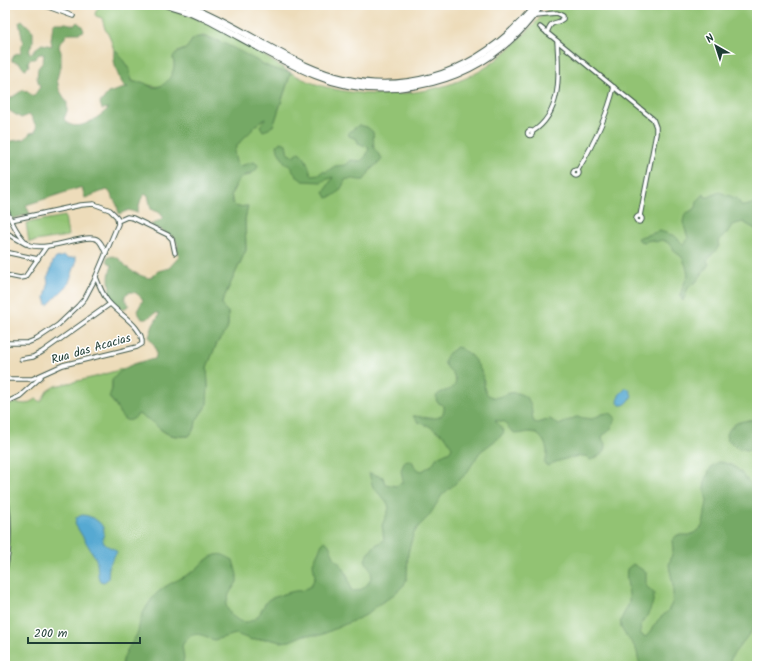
<svg xmlns="http://www.w3.org/2000/svg" width="762" height="671" font-family="Kalam,sans-serif">
<style>
.green{fill:#92c373;stroke:#588054}
.forest{fill:#75a965;stroke:#4a734c}
.water{fill:#57a9d2;stroke:#3b7383}
.lines{fill:none;stroke-linecap:round;stroke-linejoin:round}
.street-casing{stroke:#3e5548;stroke-width:5.5}
.highway-casing{stroke:#3e5548;stroke-width:8}
.street{stroke:#fff;stroke-width:3.5}
.highway{stroke:#fff;stroke-width:6}
.labels{text-anchor:middle;dominant-baseline:central;stroke-width:3;stroke-linejoin:round;paint-order:stroke}
.street-label{font-size:12px;fill:#1f3d34;stroke:#fff}
</style>
<rect width="100%" height="100%" fill="#fff"/>
<filter id="ink" filterUnits="userSpaceOnUse"><feTurbulence type="fractalNoise" baseFrequency=".025" numOctaves="2"/><feDisplacementMap in="SourceGraphic" scale="8" xChannelSelector="R" yChannelSelector="G"/><feConvolveMatrix kernelMatrix="1 2 1 2 8 2 1 2 1" color-interpolation-filters="sRGB"/></filter>
<filter id="wash" filterUnits="userSpaceOnUse"><feTurbulence type="fractalNoise" baseFrequency=".012" numOctaves="4" result="noise"/><feDisplacementMap in="SourceGraphic" scale="16" xChannelSelector="R" yChannelSelector="G"/><feGaussianBlur stdDeviation="0.9" result="paint"/><feColorMatrix in="noise" values="0 0 0 0 0 0 0 0 0 0 0 0 0 0 0 0 0 1.4 0 .05"/><feComposite in="paint" operator="in"/></filter>
<g filter="url(#wash)">
<rect width="100%" height="100%" fill="#eddcba"/>
<g class="green">
<path d="M 113,5 C 132,5 152,5 171,10 C 200,17 227,33 253,48 C 271,60 290,74 310,82 C 363,102 441,98 488,66 C 512,49 532,26 552,5 L 757,5 L 757,666 L 5,666 L 5,405 L 16,403 L 26,404 L 36,399 L 41,402 L 47,391 L 55,386 L 95,377 L 125,368 L 119,373 L 112,382 L 112,388 L 110,399 C 117,405 117,413 126,420 L 138,414 C 143,416 149,418 152,421 C 166,435 169,437 189,436 L 195,428 L 195,421 L 205,408 L 208,386 L 207,367 L 217,343 L 228,326 L 228,312 L 222,306 L 222,302 L 246,250 L 245,219 L 248,206 L 237,207 L 233,203 L 231,195 L 239,179 L 241,177 L 250,175 L 252,163 L 240,166 C 222,154 244,139 252,130 C 257,125 260,121 267,117 L 272,127 L 274,124 L 291,73 L 276,70 L 267,66 L 211,38 L 203,36 L 193,39 C 190,42 189,47 185,49 C 181,51 177,51 174,55 C 172,59 175,63 174,68 C 169,88 158,90 141,82 L 136,83 L 131,79 L 130,73 L 126,66 L 117,52 L 114,50 L 109,35 L 105,29 L 102,18 L 96,16 L 95,14 C 97,4 105,6 113,5 Z"/>
<polygon points="65,216 68,236 29,242 26,223"/>
</g>
<g class="forest">
<path d="M 22,20 L 33,31 L 33,42 L 29,51 L 30,54 L 32,52 L 35,52 L 35,49 L 42,44 L 52,46 L 51,40 L 53,25 L 55,23 L 66,23 L 74,25 L 77,22 L 82,26 L 84,31 L 79,33 L 70,33 L 65,36 L 65,38 L 60,43 L 59,47 L 61,52 L 61,67 L 59,71 L 57,79 L 59,89 L 67,103 L 67,111 L 64,119 C 75,136 99,117 109,108 L 102,109 L 100,103 L 108,93 L 128,87 L 125,87 C 118,78 112,62 114,50 L 117,51 L 129,69 L 132,81 C 136,83 137,82 141,82 C 145,82 148,86 152,87 C 164,89 172,77 174,67 C 175,64 173,60 173,58 C 174,52 181,52 185,49 C 190,46 190,40 195,38 C 210,31 252,59 267,66 C 275,70 283,71 291,72 L 274,124 L 269,129 L 263,131 L 260,126 L 266,118 C 260,121 257,124 253,129 C 246,137 238,141 234,152 L 236,162 L 240,166 L 254,162 L 258,165 C 256,175 247,173 240,178 C 238,180 232,192 231,195 L 233,203 L 237,207 L 248,206 L 245,219 L 246,250 L 222,302 L 222,306 L 228,312 L 228,324 L 227,330 L 217,343 L 207,367 L 208,386 L 207,404 L 196,421 L 195,428 L 189,436 C 158,438 162,424 138,414 C 127,429 120,415 115,404 C 113,401 110,399 109,397 L 112,389 L 112,380 C 116,377 117,373 121,371 C 131,363 144,361 155,359 C 159,349 153,345 149,337 L 153,325 L 159,315 L 159,313 L 155,313 L 147,319 L 142,319 L 137,311 L 143,300 C 138,293 132,289 125,295 L 125,299 L 129,305 L 123,310 C 116,307 110,301 107,294 L 110,289 C 109,280 108,275 112,266 L 107,261 L 107,258 C 117,252 122,263 129,269 C 134,273 143,277 150,278 L 158,271 L 169,268 L 179,257 L 177,249 L 178,245 L 174,237 L 151,225 L 160,220 L 163,217 L 160,213 L 151,209 L 148,195 L 145,194 L 141,199 L 137,213 L 129,210 L 119,214 L 117,205 L 109,191 L 106,190 L 85,198 L 82,187 L 26,205 L 30,214 L 11,219 L 5,201 L 5,142 L 25,139 L 30,133 L 35,132 L 37,128 L 31,116 L 29,115 L 21,118 L 5,108 L 5,102 L 23,90 L 28,91 L 33,97 L 40,87 L 37,78 L 38,68 L 43,62 L 44,54 L 39,54 L 35,59 L 30,59 L 28,62 L 29,66 L 26,69 L 22,67 L 20,63 L 12,61 L 12,59 L 15,54 L 20,53 L 21,51 L 21,47 L 23,42 L 19,22 Z"/>
<path d="M 359,125 L 367,127 L 373,132 C 375,148 370,145 382,158 L 380,162 L 372,168 L 364,180 C 358,181 351,177 345,180 C 342,189 337,196 327,198 L 324,192 L 333,177 L 321,182 L 303,181 L 296,176 L 291,167 L 285,163 L 278,151 L 277,145 L 282,142 L 286,144 L 288,154 L 293,156 L 299,152 C 306,157 309,166 311,175 L 319,174 L 323,171 L 326,172 L 335,166 L 346,165 L 351,160 L 361,161 L 366,156 L 369,148 L 358,143 L 357,139 L 349,136 L 348,133 Z"/>
<path d="M 719,192 L 738,199 L 741,206 C 747,207 751,203 757,203 L 757,230 L 743,222 L 732,225 L 727,233 L 718,241 L 719,246 C 716,252 710,255 707,261 L 709,264 L 697,281 L 688,288 L 683,301 L 681,298 C 680,290 685,282 688,275 L 686,266 L 682,257 L 675,252 L 672,246 L 665,241 L 661,240 L 656,242 L 651,240 L 644,242 L 640,241 L 637,238 L 660,231 L 675,236 L 684,245 L 688,238 L 683,222 L 685,214 L 696,208 L 697,201 L 704,194 L 705,197 L 709,197 Z"/>
<path d="M 457,347 C 462,348 466,352 470,355 C 476,361 480,368 483,376 C 485,383 482,392 490,396 C 500,402 508,387 522,395 C 525,396 528,399 529,401 C 533,407 531,416 534,422 L 538,423 L 550,419 L 559,425 L 576,417 L 592,419 L 602,414 L 607,413 L 612,414 L 615,417 C 614,425 611,431 603,435 L 602,438 C 603,441 606,445 606,447 C 605,454 595,458 590,460 L 587,456 C 573,456 559,460 547,466 L 544,463 C 545,460 547,457 547,454 C 548,445 540,432 530,432 C 525,432 519,435 515,433 C 510,431 507,426 505,422 L 495,420 L 503,429 L 504,432 L 500,437 L 480,452 L 466,474 L 442,495 L 429,516 L 418,527 L 413,535 L 408,553 L 407,578 L 404,585 L 391,597 L 379,604 L 366,615 L 321,635 L 304,635 L 290,641 L 281,642 L 268,639 L 252,640 L 236,634 L 214,640 C 201,634 191,629 182,646 L 184,658 L 182,666 L 122,666 C 122,655 131,645 136,636 C 139,631 139,624 141,618 C 143,612 148,605 151,600 C 161,586 175,582 189,574 C 199,569 204,558 216,555 C 222,553 227,557 233,560 L 237,575 L 237,582 L 229,594 L 226,605 C 230,617 243,628 256,618 C 262,613 263,604 269,599 C 276,597 295,589 301,591 L 311,586 L 315,577 L 313,563 L 322,544 L 325,541 C 331,545 331,551 334,557 C 336,561 340,563 342,566 C 348,574 349,581 351,590 C 360,594 374,582 371,571 C 370,568 367,564 365,560 C 367,555 371,551 374,546 L 381,542 L 384,540 L 382,525 L 387,514 L 389,508 L 388,504 L 373,487 L 369,473 L 383,477 L 385,484 L 396,486 L 403,482 L 401,470 L 405,461 L 409,460 L 412,461 L 416,469 L 422,471 L 432,465 L 437,457 L 450,451 L 452,447 L 445,436 L 429,426 L 418,422 L 413,416 C 423,416 446,425 444,406 L 437,402 C 431,387 460,395 455,378 C 453,372 446,368 444,362 L 448,354 Z"/>
<path d="M 757,420 L 757,451 L 739,449 L 727,440 L 726,435 C 734,420 742,421 757,420 Z"/>
<path d="M 718,462 C 739,463 744,478 757,491 L 757,624 L 732,656 L 728,666 L 641,666 C 637,660 638,654 636,649 C 631,639 618,631 621,620 C 623,613 629,607 629,600 C 630,590 625,580 627,569 L 633,564 L 646,572 L 646,586 L 654,593 C 654,606 647,616 640,627 L 641,635 L 646,637 L 658,620 L 668,611 L 672,603 L 673,595 L 673,585 L 669,565 L 673,550 L 672,540 L 677,535 L 690,535 L 699,530 L 703,525 L 707,501 L 704,489 L 705,481 L 711,467 Z"/>
</g>
<g class="water">
<polygon points="64,256 68,258 76,257 76,263 68,285 49,304 47,305 45,298 48,285 47,277 50,272 53,261 56,258"/>
<path d="M 626,388 L 630,390 L 632,396 C 629,401 626,406 620,405 L 618,403 L 619,395 Z"/>
<path d="M 82,515 C 90,515 103,522 104,531 C 104,536 101,539 104,543 C 108,548 114,547 117,552 L 109,565 L 108,579 L 104,582 L 100,581 C 96,574 99,565 95,557 L 75,524 L 76,518 Z"/>
</g>
</g>
<g filter="url(#ink)">
<g class="lines">
<g class="street-casing">
<g id="street">
<polyline points="43,5 73,16"/>
<path d="M 535,15 L 557,13 L 563,16 L 563,19 C 555,26 552,18 547,33"/>
<polyline points="540,27 653,119 656,127 656,134 640,216"/>
<circle cx="530" cy="133" r="2.5"/>
<path d="M 532,132 C 563,113 559,72 557,41"/>
<circle cx="576" cy="173" r="3"/>
<path d="M 578,170 C 594,143 607,117 614,87"/>
<path d="M 5,207 C 11,220 17,235 29,245 C 50,252 87,232 98,240 C 102,243 104,250 106,254"/>
<circle cx="639" cy="219" r="3"/>
<polyline points="118,221 127,217 133,218 168,235 172,239 175,253"/>
<polyline points="5,232 26,244"/>
<polyline points="5,252 38,259"/>
<polyline points="5,275 20,278 25,277 46,247"/>
<polyline points="5,343 27,343 37,339 58,325 78,306 85,298 94,281 118,224 117,217 110,210 94,204 81,205 11,220"/>
<polyline points="21,359 33,357 42,352 110,304"/>
<path d="M 5,379 L 32,379 L 63,365 L 137,347 L 142,344 C 144,326 116,313 107,300 C 102,293 99,285 96,277"/>
<polyline points="5,403 20,396 41,377"/>
<path d="M 5,489 C 10,512 11,547 5,570"/>
</g>
</g>
<g class="highway-casing">
<g id="highway">
<path d="M 168,5 L 191,12 L 204,18 C 241,37 278,60 315,75 C 380,102 460,87 511,39 C 523,29 532,17 541,5"/>
<path d="M 187,5 C 229,21 265,47 306,66 C 392,105 478,77 536,5"/>
</g>
</g>
<use href="#street" class="street"/>
<use href="#highway" class="highway"/>
</g>
</g>
<g class="labels">
<g class="street-label">
<text transform="translate(91 349) rotate(-16)">Rua das Acacias</text>
</g>
</g>
<rect width="762" height="671" fill="none" stroke="#fff" stroke-width="20"/>
<g transform="translate(716 46) rotate(321)" stroke="#ffffff" stroke-width="3" paint-order="stroke">
<path d="M0-3L7 15L0 10L-7 15Z" fill="#1f3d34"/>
<text y="-6" font-size="11" font-weight="bold" text-anchor="middle" fill="#1f3d34">N</text>
</g>
<path d="M28 637v6h112v-6" fill="none" stroke="#1f3d34" stroke-width="2"/>
<text x="34" y="637" font-size="12" fill="#1f3d34" stroke="#ffffff" stroke-width="3" paint-order="stroke">200 m</text>
</svg>
